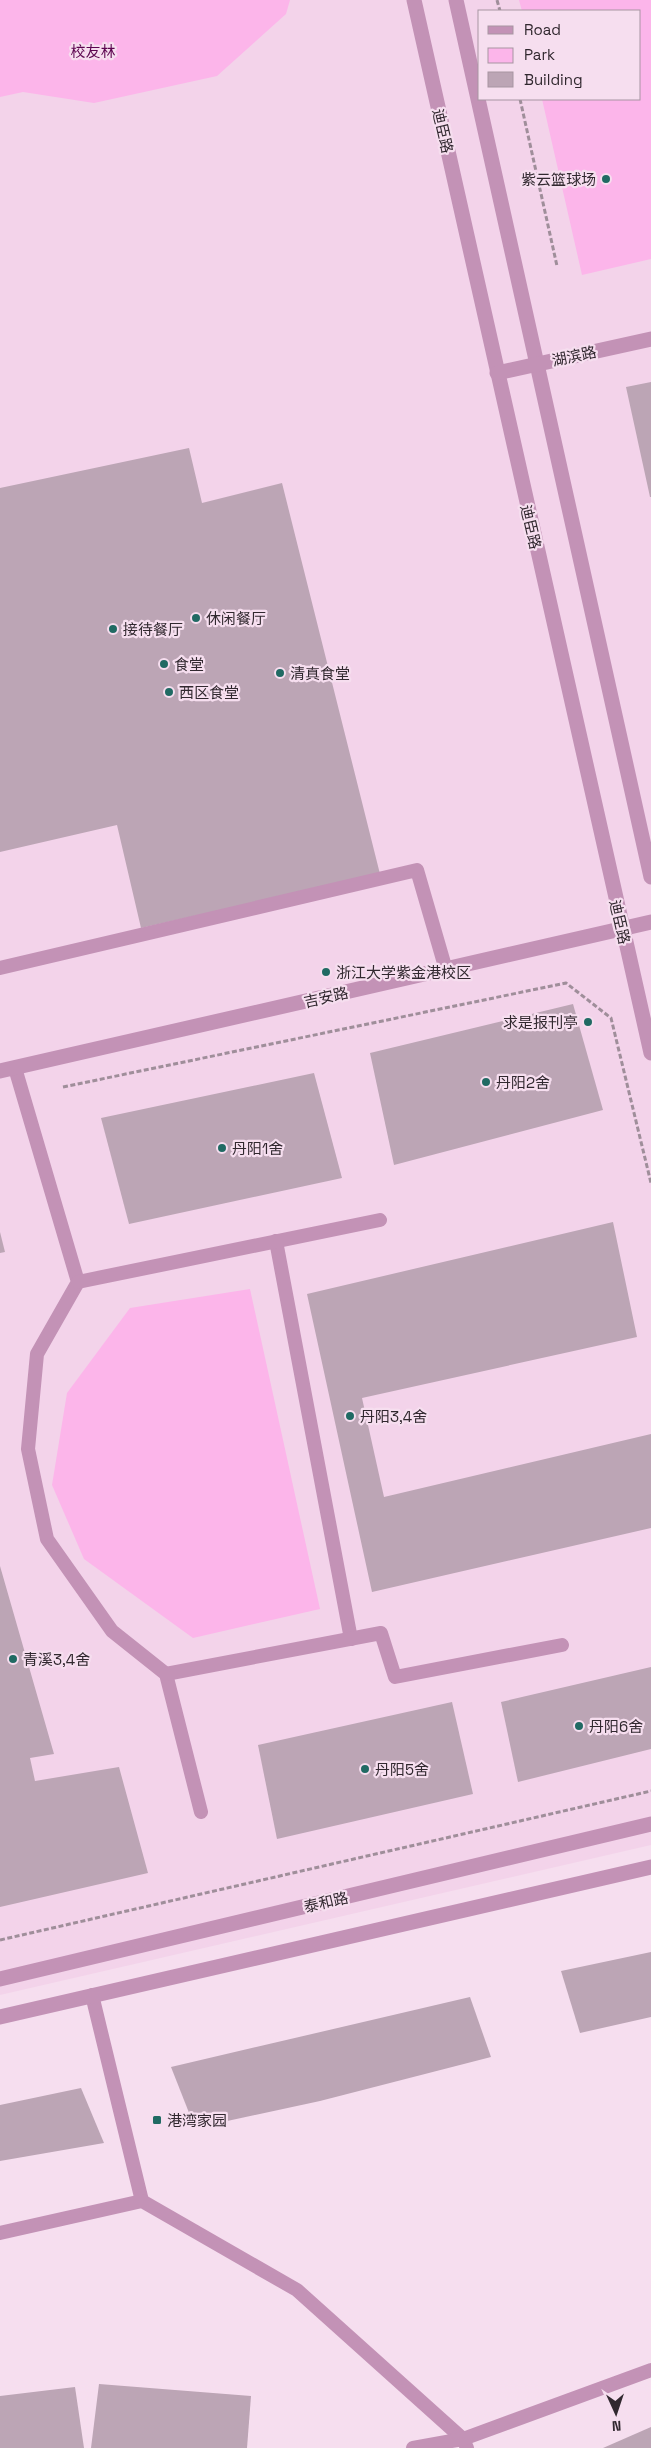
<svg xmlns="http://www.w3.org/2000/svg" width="651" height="2448" font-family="'Space Grotesk','Noto Sans SC',sans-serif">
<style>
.built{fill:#f3d3ea;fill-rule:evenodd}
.green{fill:#fcb5ea}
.building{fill:#bca5b5}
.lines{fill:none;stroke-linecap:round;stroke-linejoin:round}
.path{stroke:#9f8e9a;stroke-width:3;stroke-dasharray:5 2.5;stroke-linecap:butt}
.lane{stroke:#c392b6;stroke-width:14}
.street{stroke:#c392b6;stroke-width:15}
.poi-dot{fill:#206a63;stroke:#f6deef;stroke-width:2}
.labels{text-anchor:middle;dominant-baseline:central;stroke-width:4.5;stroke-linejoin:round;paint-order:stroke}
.park-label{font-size:15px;fill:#5c044f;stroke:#f6deef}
.street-label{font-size:15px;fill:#31282f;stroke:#f6deef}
.poi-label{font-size:15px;fill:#31282f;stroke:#f6deef;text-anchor:start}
</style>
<rect width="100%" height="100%" fill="#f6deef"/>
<path class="built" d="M 0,0 L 651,0 L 651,1845 L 0,1995 ZM 480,11 L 640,11 L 640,99 L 480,99 Z"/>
<g class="green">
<polygon points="0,0 290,0 286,14 217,76 94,103 23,92 0,97"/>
<polygon points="519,0 651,0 651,259 582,275 542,99 640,99 640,11 522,11"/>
<polygon points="250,1289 320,1609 193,1638 84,1559 52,1485 67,1393 130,1308"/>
</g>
<g class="building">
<polygon points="651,382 651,497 650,497 626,387"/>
<polygon points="189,448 202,503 282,483 380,874 141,928 117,825 0,852 0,488"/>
<polygon points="573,1004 603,1110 394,1165 370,1053"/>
<polygon points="314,1073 342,1178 129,1224 101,1118"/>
<polygon points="613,1222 637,1337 362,1398 384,1497 651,1434 651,1528 372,1592 307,1294"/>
<polygon points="0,1232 5,1252 0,1253"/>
<polygon points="0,1566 54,1754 30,1758 35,1781 119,1767 148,1873 0,1907"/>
<polygon points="651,1667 651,1749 518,1782 501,1702"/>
<polygon points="452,1702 473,1794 277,1839 258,1745"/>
<polygon points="651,1952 651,2017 580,2033 561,1971"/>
<polygon points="470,1997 491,2057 320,2101 195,2128 171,2067"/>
<polygon points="81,2088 104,2143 0,2161 0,2105"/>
<polygon points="99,2384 251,2396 247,2448 91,2448"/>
<polygon points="75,2387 84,2448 0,2448 0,2396"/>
<polygon points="651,2427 651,2448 603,2448"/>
</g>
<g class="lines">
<g class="path">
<polyline points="497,0 500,11"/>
<polyline points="520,99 557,266"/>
<polyline points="63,1087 566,983 611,1018 651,1183"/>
<polyline points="0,1940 651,1791"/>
</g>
<g class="lane">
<polyline points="0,968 417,870 446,970"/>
<polyline points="15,1068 78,1282 37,1354 28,1449 47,1539 112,1631 166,1674 201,1812"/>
<polyline points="276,1241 351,1639"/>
<polyline points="78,1282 380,1220"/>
<polyline points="166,1674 381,1633 395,1677 562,1645"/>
<polyline points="92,1995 142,2201"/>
<polyline points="0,2233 142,2201 297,2290 463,2439 467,2448"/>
<polyline points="413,2448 463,2439 651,2370"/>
</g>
<g class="street">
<polyline points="414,0 651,1053"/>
<polyline points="456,0 651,877"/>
<polyline points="497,373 651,339"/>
<polyline points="0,1071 651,922"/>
<polyline points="0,1979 651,1824"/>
<polyline points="0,2017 651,1867"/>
</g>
</g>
<g class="poi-dot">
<circle cx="606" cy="179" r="5"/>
<circle cx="196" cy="618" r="5"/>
<circle cx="113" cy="629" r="5"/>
<circle cx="164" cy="664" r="5"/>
<circle cx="280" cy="673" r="5"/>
<circle cx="169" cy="692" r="5"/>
<circle cx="326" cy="972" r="5"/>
<circle cx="588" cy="1022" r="5"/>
<circle cx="486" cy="1082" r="5"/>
<circle cx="222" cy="1148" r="5"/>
<circle cx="350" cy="1416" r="5"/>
<circle cx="13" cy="1659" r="5"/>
<circle cx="579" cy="1726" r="5"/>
<circle cx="365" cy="1769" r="5"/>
<rect x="152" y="2115" width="10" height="10" rx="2.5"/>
</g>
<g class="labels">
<g class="park-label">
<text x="93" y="51">校友林</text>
</g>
<g class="street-label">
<text transform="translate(443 131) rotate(77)">迪臣路</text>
<text transform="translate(574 356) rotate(-12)">湖滨路</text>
<text transform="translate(531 527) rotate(77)">迪臣路</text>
<text transform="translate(620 922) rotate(77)">迪臣路</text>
<text transform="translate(326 997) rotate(-13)">吉安路</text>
<text transform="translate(326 1902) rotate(-13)">泰和路</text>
</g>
<g class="poi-label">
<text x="596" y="179" text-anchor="end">紫云篮球场</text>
<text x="206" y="618">休闲餐厅</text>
<text x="123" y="629">接待餐厅</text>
<text x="174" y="664">食堂</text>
<text x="290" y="673">清真食堂</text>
<text x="179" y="692">西区食堂</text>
<text x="336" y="972">浙江大学紫金港校区</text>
<text x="578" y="1022" text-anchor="end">求是报刊亭</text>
<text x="496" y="1082">丹阳2舍</text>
<text x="232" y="1148">丹阳1舍</text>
<text x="360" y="1416">丹阳3,4舍</text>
<text x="23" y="1659">青溪3,4舍</text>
<text x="589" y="1726">丹阳6舍</text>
<text x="375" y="1769">丹阳5舍</text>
<text x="167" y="2120">港湾家园</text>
</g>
</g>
<rect x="478" y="10" width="162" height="90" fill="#f6deef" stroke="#a795a2"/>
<rect x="488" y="26" width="25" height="8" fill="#c392b6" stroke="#a795a2"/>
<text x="524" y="35" font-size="15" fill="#31282f">Road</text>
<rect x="488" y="48" width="25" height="15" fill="#fcb5ea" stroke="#a795a2"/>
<text x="524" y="60" font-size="15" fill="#31282f">Park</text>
<rect x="488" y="72" width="25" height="15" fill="#bca5b5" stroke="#a795a2"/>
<text x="524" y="85" font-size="15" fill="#31282f">Building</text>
<g transform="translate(616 2413) rotate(177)" stroke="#f6deef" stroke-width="4" paint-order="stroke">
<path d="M0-4L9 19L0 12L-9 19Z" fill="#31282f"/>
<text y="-8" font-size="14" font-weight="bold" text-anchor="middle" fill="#31282f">N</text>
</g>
</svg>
